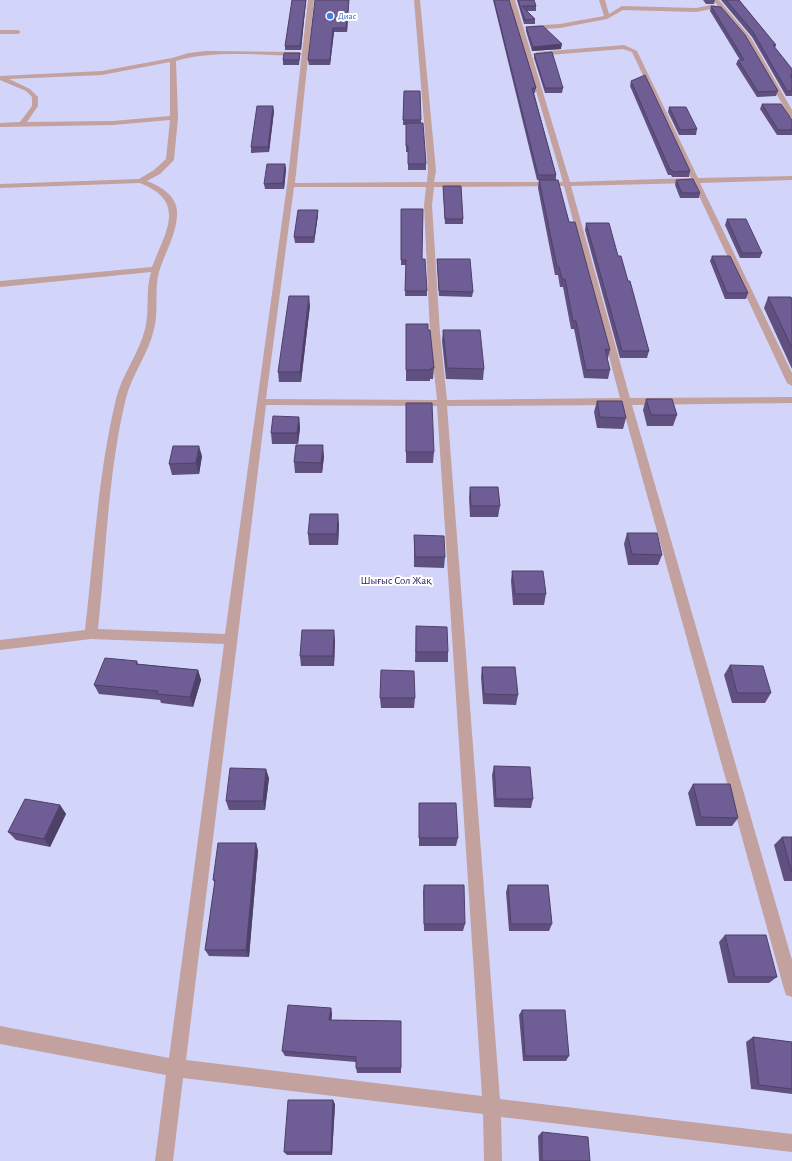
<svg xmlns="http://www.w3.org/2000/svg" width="792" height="1161" font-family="'Alegreya Sans',sans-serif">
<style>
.green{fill:#d2d5f9}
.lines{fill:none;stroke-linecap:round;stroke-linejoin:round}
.street{fill:#c2a19f;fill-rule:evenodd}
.wall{fill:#5f5080}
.shaded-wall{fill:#4e4168}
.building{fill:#6f5d95;stroke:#4e4168}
.shop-dot{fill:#3f7fe0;stroke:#fff;stroke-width:1.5}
.labels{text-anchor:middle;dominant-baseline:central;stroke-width:4;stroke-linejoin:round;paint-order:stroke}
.far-shop-label{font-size:9px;fill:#366cbe;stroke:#fff;text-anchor:start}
.park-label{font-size:11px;fill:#251d64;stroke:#fff}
</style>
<rect width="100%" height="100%" fill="#fafafb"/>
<rect class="green" x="0" y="0" width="792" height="1161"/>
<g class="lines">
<g class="street">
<path d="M 308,0 L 314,0 L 295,183 L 427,182 L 428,171 L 414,0 L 420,0 L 436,171 L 434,182 L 563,182 L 509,0 L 515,0 L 570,182 L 691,178 L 632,52 L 623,49 L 537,56 L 534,54 L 537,52 L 624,45 L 637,51 L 698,178 L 792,176 L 792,180 L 700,183 L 792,373 L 792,386 L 787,383 L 693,183 L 571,186 L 630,398 L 792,397 L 792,403 L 632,405 L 792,960 L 792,997 L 786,995 L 784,989 L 622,405 L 447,406 L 500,1099 L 792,1134 L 792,1152 L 501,1117 L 502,1161 L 484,1161 L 483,1114 L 183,1078 L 173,1161 L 155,1161 L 166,1075 L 0,1044 L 0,1026 L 169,1058 L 224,644 L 91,639 L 0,650 L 0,640 L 85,630 C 94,553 98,474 116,399 C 122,374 139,354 145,329 C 150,310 145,291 151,272 L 0,287 L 0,281 L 152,267 C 165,232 188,202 140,183 L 0,188 L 0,184 L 139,179 L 154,170 L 166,159 L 170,120 L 113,125 L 0,127 L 0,123 L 20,122 L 32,106 L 32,97 L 26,91 L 0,80 L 0,76 L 102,71 L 172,58 L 189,53 L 206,51 L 299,52 L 302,54 L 299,56 C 261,55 212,50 176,61 L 178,118 L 174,160 L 160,174 L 147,181 C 160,186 176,195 177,211 C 178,232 165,252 159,272 C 154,290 159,310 154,329 C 149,353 132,374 126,398 C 108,472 106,554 98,629 L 225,634 L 287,185 ZM 170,62 L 170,116 L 113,121 L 27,122 L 38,106 L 38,97 L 30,89 L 9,79 L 102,75 ZM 564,186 L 620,398 L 447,400 L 440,333 L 432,205 L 434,187 ZM 294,187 L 426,187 L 424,205 L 430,333 L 437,400 L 266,399 ZM 266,405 L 437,406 L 482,1096 L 186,1060 Z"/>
<polygon points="599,0 605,0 609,14 622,6 696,8 711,5 718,6 713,0 719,0 751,38 792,110 792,118 789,116 745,39 721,10 711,9 696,12 623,10 607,19 560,28 528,30 525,28 528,26 560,24 604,16"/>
<polygon points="0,30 18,30 21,32 18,34 0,34"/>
</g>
</g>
<g class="wall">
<polygon points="306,0 301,50 285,50 285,46"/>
<polygon points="349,0 347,32 334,32 330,65 309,65 308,60"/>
<polygon points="493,0 509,0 536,88 535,93 534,93 556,175 556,180 610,350 608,358 607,358 610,370 608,379 584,378 574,329 571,329 563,287 560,287 558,275 555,275 538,188 539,180 537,180"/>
<polygon points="517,0 534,0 536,6 536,11 526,11 535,19 535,24 524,24"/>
<polygon points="703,0 715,0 714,4 706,4"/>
<polygon points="721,0 739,0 776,45 775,48 792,69 792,96 786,96 752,37"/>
<polygon points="711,6 778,91 776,96 757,97 736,64 738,60 740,60 710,11"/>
<polygon points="526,27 561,49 532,51 526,31"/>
<polygon points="534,54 563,88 562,93 545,93 534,58"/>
<polygon points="300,57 299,65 283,65 283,60"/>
<polygon points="631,81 690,171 689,177 672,177 671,175 668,175 630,86"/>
<polygon points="404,91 420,91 421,123 426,164 426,170 408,170 408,152 406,152 406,125 403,125"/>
<polygon points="762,104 792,120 792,135 777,135 760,109"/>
<polygon points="669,107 697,129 696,135 679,135 668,112"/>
<polygon points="274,111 269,152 251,153 251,147"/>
<polygon points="285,164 286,169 284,189 265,189 264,184"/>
<polygon points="676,180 700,193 699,198 680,198 675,185"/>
<polygon points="443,186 463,219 463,224 445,224"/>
<polygon points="401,209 422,259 427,291 427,296 405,296 406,265 401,265"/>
<polygon points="318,215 314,243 295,243 294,237"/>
<polygon points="727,219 762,253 760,258 740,258 725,225"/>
<polygon points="586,223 618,256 628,281 649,351 647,358 620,358 585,230"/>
<polygon points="712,256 748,293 746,299 725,299 710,261"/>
<polygon points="437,259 473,292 472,297 439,296"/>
<polygon points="768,297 792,300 792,369 764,308"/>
<polygon points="310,305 301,382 279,382 278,372"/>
<polygon points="406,324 428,330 434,368 433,379 430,379 430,381 406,381"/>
<polygon points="443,330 484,369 483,380 446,379 442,341"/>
<polygon points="646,399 677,415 673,426 647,426 643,410"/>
<polygon points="597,401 626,418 623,429 597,428 594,412"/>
<polygon points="406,403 434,452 433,463 406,463"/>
<polygon points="299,417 300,428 298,444 272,444 271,433"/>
<polygon points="202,456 199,474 172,475 169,464"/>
<polygon points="324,456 322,473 295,473 294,462"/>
<polygon points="470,487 500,506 498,517 470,517 469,498"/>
<polygon points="339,524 338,545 309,545 308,534"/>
<polygon points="627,533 662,555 658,565 628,565 624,544"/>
<polygon points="414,535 445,557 444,568 414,567"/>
<polygon points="512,571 546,594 544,605 513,605 511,581"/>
<polygon points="416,626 448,652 448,662 415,662"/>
<polygon points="335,640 334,666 301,666 300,656"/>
<polygon points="137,661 138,664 198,670 201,680 193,707 161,703 160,700 99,694 94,685"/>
<polygon points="730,665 771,693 765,703 732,703 724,675"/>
<polygon points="482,667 518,695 516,705 483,704 481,677"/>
<polygon points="380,698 415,698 414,708 381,708"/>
<polygon points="494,766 533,799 531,808 494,807 492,775"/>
<polygon points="269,778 265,810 229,810 226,801"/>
<polygon points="693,784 738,818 732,826 696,826 688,793"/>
<polygon points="419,803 458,838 456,846 419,846"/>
<polygon points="60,805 66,814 50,847 16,840 8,832"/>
<polygon points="782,837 792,837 792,881 784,881 774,845"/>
<polygon points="256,843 258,851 249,957 209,956 205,950 215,883 213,880"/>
<polygon points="424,885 465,924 463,931 424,931 423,892"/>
<polygon points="508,885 552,924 549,931 509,931 506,892"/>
<polygon points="725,935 777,977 769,983 728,983 719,942"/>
<polygon points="331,1008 332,1014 331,1020 401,1021 401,1073 357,1073 356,1068 356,1062 285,1056 282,1051"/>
<polygon points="522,1010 569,1056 566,1061 523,1061 519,1015"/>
<polygon points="753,1037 792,1042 792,1094 751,1089 746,1042"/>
<polygon points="335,1104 332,1155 287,1155 284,1152"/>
<polygon points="542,1132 590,1161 539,1161 538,1136"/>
</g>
<g class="shaded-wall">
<polygon points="306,0 301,50 300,46"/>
<polygon points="349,0 347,32 346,28"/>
<polygon points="333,28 334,32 330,65 330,60"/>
<polygon points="562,44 561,49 532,51 533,47"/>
<polygon points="273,106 274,111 269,152 268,147"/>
<polygon points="285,164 286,169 284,189 283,183"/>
<polygon points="318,210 318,215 314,243 314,237"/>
<polygon points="309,296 310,305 301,382 300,372"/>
<polygon points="299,417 300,428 298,444 297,433"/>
<polygon points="323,445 324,456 322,473 321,463"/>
<polygon points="199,446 202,456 199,474 196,463"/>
<polygon points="338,514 339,524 338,545 337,534"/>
<polygon points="334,630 335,640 334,666 333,656"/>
<polygon points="198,670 201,680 193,707 190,697"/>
<polygon points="266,769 269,778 265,810 263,801"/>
<polygon points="60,805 66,814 50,847 44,839"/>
<polygon points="256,843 258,851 249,957 246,950"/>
<polygon points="331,1008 332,1014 331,1026 329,1020"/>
<polygon points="333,1100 335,1104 332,1155 331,1152"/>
</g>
<g class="building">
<polygon points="292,0 306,0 300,46 285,46"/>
<polygon points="315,0 349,0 346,28 333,28 330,60 308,60"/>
<polygon points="494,0 509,0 536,88 532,88 556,175 538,175"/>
<polygon points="518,0 534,0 536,6 522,6 535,19 525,20"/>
<polygon points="726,0 739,0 776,45 773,45 792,69 792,75 790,75 792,78 792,91 787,91 753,32"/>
<polygon points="711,6 721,7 745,35 778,91 758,92 738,60 744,60"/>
<polygon points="543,26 562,44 533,47 526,27"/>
<polygon points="552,52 563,88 545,88 534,54"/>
<polygon points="284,53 300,53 299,60 283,60"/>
<polygon points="645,75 690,171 673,172 672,170 670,170 631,81"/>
<polygon points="404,91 420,91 421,120 403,120"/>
<polygon points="762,104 781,104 792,120 792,130 778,130"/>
<polygon points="257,106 273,106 268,147 251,147"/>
<polygon points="669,107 686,107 697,129 680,130"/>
<polygon points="406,123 423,123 426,164 408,164 408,146 406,146"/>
<polygon points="267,164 285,164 283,183 264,184"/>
<polygon points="693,179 700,193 682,193 676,180"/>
<polygon points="539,180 558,180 569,222 575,222 610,350 605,349 610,370 586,370 576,321 573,321 565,279 562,279 559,267 557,267"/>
<polygon points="443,186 461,186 463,219 445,219"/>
<polygon points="401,209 423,209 422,259 425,259 427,291 405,291 406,260 401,260"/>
<polygon points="298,210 318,210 314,237 294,237"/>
<polygon points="727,219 746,219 762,253 742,253"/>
<polygon points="586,223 609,223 618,256 621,256 628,281 630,281 649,351 622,351"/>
<polygon points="712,256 730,256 748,293 727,293"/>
<polygon points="437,259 470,259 473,292 439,291"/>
<polygon points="289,296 309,296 300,372 278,372"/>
<polygon points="768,297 791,297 792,300 792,348"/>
<polygon points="406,324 428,324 428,330 430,330 434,368 431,368 431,370 406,370"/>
<polygon points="443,330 480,330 484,369 447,368"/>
<polygon points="646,399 672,399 677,415 651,415"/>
<polygon points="597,401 622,401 626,418 600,417"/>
<polygon points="406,403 432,403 434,452 406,452"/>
<polygon points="273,416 299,417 297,433 271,433"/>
<polygon points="296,445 323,445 321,463 294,462"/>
<polygon points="173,446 199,446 196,463 169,464"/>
<polygon points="470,487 498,487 500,506 471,506"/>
<polygon points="310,514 338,514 337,534 308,534"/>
<polygon points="627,533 657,533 662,555 632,554"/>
<polygon points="414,535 444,536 445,557 415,557"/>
<polygon points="512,571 543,571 546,594 515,594"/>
<polygon points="416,626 447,627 448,652 416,652"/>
<polygon points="302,630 334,630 333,656 300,656"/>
<polygon points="105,658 137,661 136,664 198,670 190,697 157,694 158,691 94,685"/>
<polygon points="730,665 763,666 771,693 737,693"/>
<polygon points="482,667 515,667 518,695 484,694"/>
<polygon points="381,670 414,671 415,698 380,698"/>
<polygon points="494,766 530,767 533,799 496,799"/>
<polygon points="230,768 266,769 263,801 226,801"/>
<polygon points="693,784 730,784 738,818 701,817"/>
<polygon points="25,799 60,805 44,839 8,832"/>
<polygon points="419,803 456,803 458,838 419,838"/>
<polygon points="782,837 792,837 792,873"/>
<polygon points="218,843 256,843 246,950 205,950 215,880 213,880"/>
<polygon points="424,885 464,885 465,924 424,924"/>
<polygon points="508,885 548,885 552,924 511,924"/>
<polygon points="725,935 766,935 777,977 735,977"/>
<polygon points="288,1005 331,1008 329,1020 401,1021 401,1068 356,1068 356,1057 282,1051"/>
<polygon points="522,1010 565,1010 569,1056 525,1056"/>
<polygon points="753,1037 792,1042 792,1089 759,1085"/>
<polygon points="288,1100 333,1100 331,1152 284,1152"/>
<polygon points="542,1132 588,1137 590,1161 542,1161"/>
</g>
<circle class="shop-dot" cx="330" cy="16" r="4"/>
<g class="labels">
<g class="far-shop-label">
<text x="338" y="16">Диас</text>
</g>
<g class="park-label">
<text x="396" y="580">Шығыс Сол Жақ</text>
</g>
</g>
</svg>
